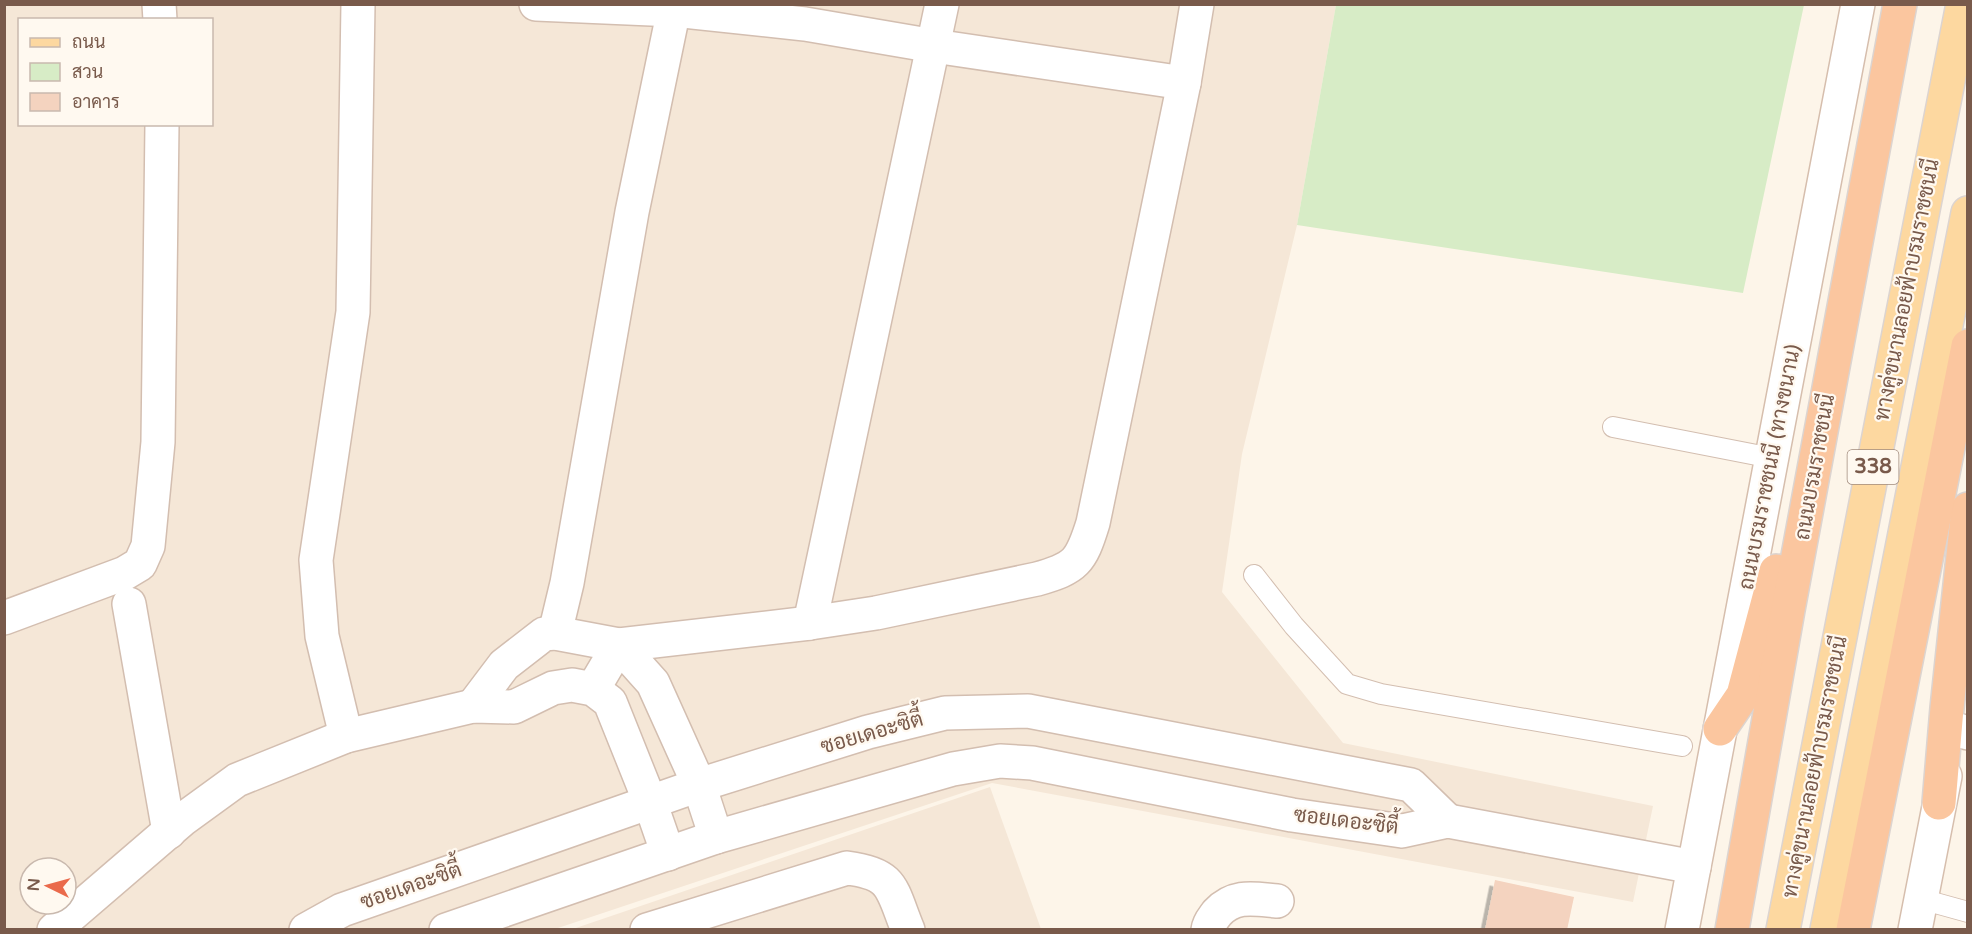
<svg xmlns="http://www.w3.org/2000/svg" width="1972" height="934" font-family="'Varela Round',Sarabun,sans-serif">
<style>
.residential{fill:#f5e7d7;fill-rule:evenodd}
.green{fill:#d7ecc6}
.building{fill:#f4d3bf;filter:url(#shadow)}
.lines{fill:none;stroke-linecap:round;stroke-linejoin:round}
.service-casing{stroke:#d3beb0;stroke-width:22}
.minor-casing{stroke:#d3beb0;stroke-width:36}
.secondary-casing{stroke:#d6bead;stroke-width:36}
.primary-casing{stroke:#dcd4d0;stroke-width:36}
.trunk-casing{stroke:#dcd4d0;stroke-width:36}
.service{stroke:#fff;stroke-width:20}
.minor{stroke:#fff;stroke-width:33}
.secondary{stroke:#fff;stroke-width:33}
.primary{stroke:#fdd8a0;stroke-width:33}
.trunk{stroke:#fbc69f;stroke-width:33}
.labels{text-anchor:middle;dominant-baseline:central;stroke-width:4.5;stroke-linejoin:round;paint-order:stroke}
.shield{fill:#fff9f0;stroke:#a18a7c;stroke-width:1.5}
.shield-label{font-size:20px;font-weight:bold;fill:#795a4b}
.street-label{font-size:21px;fill:#795a4b;stroke:#fff9f0}
</style>
<defs>
<filter id="shadow"><feDropShadow dx="-5.5" dy="5.5" stdDeviation="0" flood-color="#0004"/></filter>
</defs>
<rect width="100%" height="100%" fill="#fdf5e9"/>
<g class="residential">
<path d="M 5,5 L 1336,5 L 1297,225 L 1242,454 L 1222,592 L 1343,743 L 1653,806 L 1633,902 L 992,783 L 555,929 L 5,930 ZM 20,20 L 212,20 L 212,124 L 20,124 ZM 30,868 L 66,868 L 66,904 L 30,904 Z"/>
<polygon points="990,787 1041,929 570,930"/>
</g>
<polygon class="green" points="1336,5 1804,5 1743,293 1297,225"/>
<polygon class="building" points="1495,880 1574,897 1567,930 1485,930"/>
<g class="lines">
<g class="service-casing">
<g id="service">
<polyline points="1613,427 1772,458"/>
<polyline points="1254,575 1294,626 1347,684 1381,694 1682,746"/>
<polyline points="1921,899 1968,912"/>
</g>
</g>
<g class="minor-casing">
<g id="minor">
<polyline points="159,4 160,20"/>
<polyline points="536,4 674,10 805,24 934,46 1184,83"/>
<polyline points="129,604 169,832"/>
<polyline points="4,618 125,573 140,564 148,546 158,442 162,124"/>
<polyline points="810,623 942,4"/>
<polyline points="555,633 567,583 632,212 675,4"/>
<path d="M 593,689 L 619,645 L 810,623 L 876,613 L 1037,579 C 1076,568 1081,562 1093,523 L 1184,83 L 1197,4"/>
<polyline points="473,706 504,665 544,634 555,633 619,645 653,683 699,785 716,837"/>
<polyline points="1955,729 1968,733"/>
<polyline points="346,736 322,636 316,560 353,312 358,4"/>
<polyline points="54,930 182,820 237,780 346,736 473,706 514,707 553,688 572,685 593,689 610,702 650,802 668,854"/>
<polyline points="306,930 342,910 699,785 868,732 945,713 1028,711 1411,785 1448,821"/>
<polyline points="446,930 716,837 953,769 1000,761 1032,763 1292,815 1402,831 1448,821 1694,867"/>
<path d="M 647,930 L 847,868 C 895,874 891,889 908,930"/>
<path d="M 1208,930 C 1209,922 1213,919 1217,913 C 1235,894 1254,899 1277,901"/>
</g>
</g>
<g class="secondary-casing">
<g id="secondary">
<polyline points="1682,930 1858,4"/>
<polyline points="1915,930 1945,776"/>
</g>
</g>
<g class="primary-casing">
<g id="primary">
<polyline points="1783,930 1963,4"/>
<polyline points="1827,930 1968,213"/>
</g>
</g>
<g class="trunk-casing">
<g id="trunk">
<polyline points="1720,729 1743,695 1776,571"/>
<polyline points="1939,803 1947,708 1968,509"/>
<polyline points="1732,930 1788,610 1900,4"/>
<polyline points="1853,930 1968,346"/>
</g>
</g>
<use href="#service" class="service"/>
<use href="#minor" class="minor"/>
<use href="#secondary" class="secondary"/>
<use href="#primary" class="primary"/>
<use href="#trunk" class="trunk"/>
</g>
<g class="labels">
<rect class="shield" x="1847.5" y="450" width="51" height="34" rx="4.5"/>
<g class="shield-label">
<text x="1873" y="467">338</text>
</g>
<g class="street-label">
<text transform="translate(1907 290) rotate(-79)">ทางคู่ขนานลอยฟ้าบรมราชชนนี</text>
<text transform="translate(1770 467) rotate(-79)">ถนนบรมราชชนนี (ทางขนาน)</text>
<text transform="translate(1815 467) rotate(-80)">ถนนบรมราชชนนี</text>
<text transform="translate(872 733) rotate(-16)">ซอยเดอะซิตี้</text>
<text transform="translate(1815 767) rotate(-79)">ทางคู่ขนานลอยฟ้าบรมราชชนนี</text>
<text transform="translate(1346 821) rotate(7)">ซอยเดอะซิตี้</text>
<text transform="translate(411 886) rotate(-19)">ซอยเดอะซิตี้</text>
</g>
</g>
<rect width="1972" height="934" fill="none" stroke="#795a4b" stroke-width="12"/>
<rect x="18" y="18" width="195" height="108" fill="#fff9f0" stroke="#c9b9ae" stroke-width="1.5"/>
<rect x="30" y="38" width="30" height="9" fill="#fdd8a0" stroke="#c9b9ae" stroke-width="1.5"/>
<text x="72" y="48" font-size="18" fill="#795a4b">ถนน</text>
<rect x="30" y="63" width="30" height="18" fill="#d7ecc6" stroke="#c9b9ae" stroke-width="1.5"/>
<text x="72" y="78" font-size="18" fill="#795a4b">สวน</text>
<rect x="30" y="93" width="30" height="18" fill="#f4d3bf" stroke="#c9b9ae" stroke-width="1.5"/>
<text x="72" y="108" font-size="18" fill="#795a4b">อาคาร</text>
<g transform="translate(48 886) rotate(275)"><circle r="28" fill="#fff9f0" stroke="#c9b9ae" stroke-width="1.5"/>
<path d="M0-4.5L10 22L0 15L-10 22Z" fill="#ea6a4b"/>
<text y="-9" font-size="16" font-weight="bold" text-anchor="middle" fill="#795a4b">N</text>
</g>
</svg>
